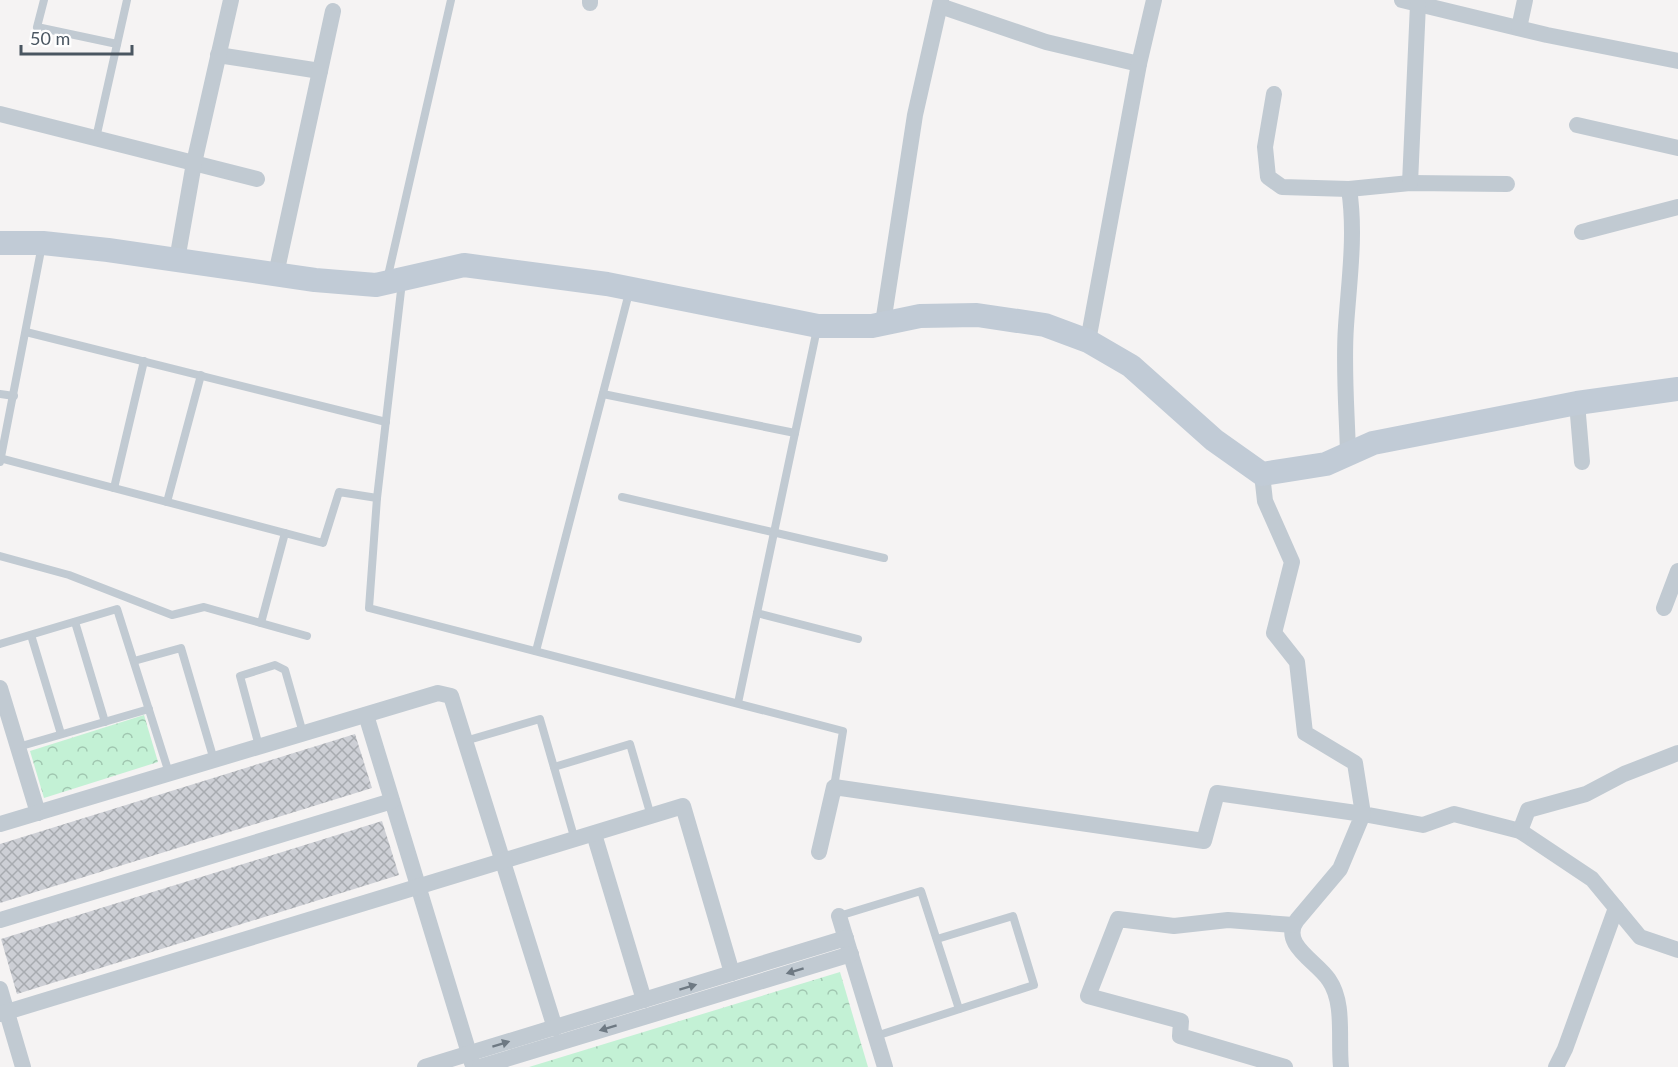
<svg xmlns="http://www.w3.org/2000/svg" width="1678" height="1067" font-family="Lato,sans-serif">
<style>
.forest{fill:url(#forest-crowns)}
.building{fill:url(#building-cross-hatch)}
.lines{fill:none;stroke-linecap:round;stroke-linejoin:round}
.lane{stroke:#c1cad2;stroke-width:8}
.street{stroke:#c1cad2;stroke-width:16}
.secondary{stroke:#c1cbd6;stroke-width:24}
.oneway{fill:#6e7983}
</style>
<defs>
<pattern id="forest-crowns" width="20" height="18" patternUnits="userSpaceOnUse" patternTransform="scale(1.5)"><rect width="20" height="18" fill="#c3f1d5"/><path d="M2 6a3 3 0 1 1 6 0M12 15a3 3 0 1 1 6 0" fill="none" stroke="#a0c6b0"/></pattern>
<pattern id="building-cross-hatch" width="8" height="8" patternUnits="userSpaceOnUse" patternTransform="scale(1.5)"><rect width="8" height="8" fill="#cdcfd5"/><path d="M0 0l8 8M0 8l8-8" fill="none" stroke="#a8abb0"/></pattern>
</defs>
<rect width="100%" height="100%" fill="#f5f3f3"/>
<g class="forest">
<polygon points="144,715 158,762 44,798 30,751"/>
<polygon points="840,972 868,1067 529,1067"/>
</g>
<g class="building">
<polygon points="355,734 372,788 0,903 0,844"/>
<polygon points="382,821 399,875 17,994 1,939"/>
</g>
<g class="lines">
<g class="lane">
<polyline points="44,0 37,27 117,44"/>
<polyline points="96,138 127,0"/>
<polyline points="387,280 451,0"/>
<polyline points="402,282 377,498 369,608 843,731 834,787"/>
<polyline points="26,332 386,422"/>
<polyline points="0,394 14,396"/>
<polyline points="603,394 795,433"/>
<polyline points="0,458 323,543 339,492 377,498"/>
<polyline points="0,462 42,245"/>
<polyline points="114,488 144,361"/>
<polyline points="622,497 884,558"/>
<polyline points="167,502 201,375"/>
<polyline points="0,556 69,575 172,615 204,607 307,636"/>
<polyline points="757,613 858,639"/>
<polyline points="75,622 105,722"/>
<polyline points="261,623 285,533"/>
<polyline points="31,635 61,734"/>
<polyline points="0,644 117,609 169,773"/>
<polyline points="536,651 630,289"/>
<polyline points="134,661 181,648 214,760"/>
<polyline points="738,703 817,329"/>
<polyline points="465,741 540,719 575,840"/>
<polyline points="259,746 240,676 275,665 285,670 303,733"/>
<polyline points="18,747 149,709"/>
<polyline points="554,767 630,744 651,816"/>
<polyline points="839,916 921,891 959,1009"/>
<polyline points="876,1036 1034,985 1013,916 937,939"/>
</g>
<g class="street">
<polyline points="1402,0 1547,35 1678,61"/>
<polyline points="590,3 590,0"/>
<polyline points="940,6 1046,42 1139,64"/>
<polyline points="1519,28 1525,0"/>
<polyline points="218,55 320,71"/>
<polyline points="1274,94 1265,147 1268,177 1282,187 1349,189 1410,183 1507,184"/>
<polyline points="0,114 257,179"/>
<polyline points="1577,125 1678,148"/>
<polyline points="1410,183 1418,4"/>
<polyline points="1582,232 1678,207"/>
<polyline points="177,260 194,163 231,0"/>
<polyline points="276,274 333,11"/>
<polyline points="883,323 915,115 941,0"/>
<polyline points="1088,341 1139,64 1154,0"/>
<polyline points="1577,403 1582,462"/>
<path d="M 1348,454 C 1347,412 1343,368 1346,326 C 1349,281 1356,234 1349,189"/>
<polyline points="1262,474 1265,501 1292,562 1274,633 1297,662 1305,733 1355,763 1363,814 1423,825 1454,814 1520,831 1592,879 1640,937 1678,950"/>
<polyline points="1664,608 1678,571"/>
<polyline points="0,688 38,813"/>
<polyline points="366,715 472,1063"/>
<polyline points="0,824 438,693 451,696 555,1028"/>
<polyline points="1520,831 1528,810 1586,794 1624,774 1678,753"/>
<polyline points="594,834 644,1000"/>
<path d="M 819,852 L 834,787 L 1204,841 L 1217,793 L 1363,814 L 1340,869 L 1297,920 C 1279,944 1318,962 1329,980 C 1345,1003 1338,1039 1341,1067"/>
<polyline points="839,916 885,1067"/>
<polyline points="0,920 392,801"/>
<polyline points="0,989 23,1067"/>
<polyline points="0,1014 683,806 732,973"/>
<polyline points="425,1067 846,938"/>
<polyline points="480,1067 851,954"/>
<polyline points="1285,1067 1180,1036 1181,1021 1088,996 1118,919 1174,926 1228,920 1293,925"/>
<polyline points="1556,1067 1565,1049 1616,908"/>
</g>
<polyline class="secondary" points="0,243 43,243 108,250 315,280 376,285 464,265 607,284 818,326 872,326 920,316 977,315 1045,325 1088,341 1131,366 1214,440 1262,474 1326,464 1373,443 1577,403 1678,389"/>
</g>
<defs><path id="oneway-solid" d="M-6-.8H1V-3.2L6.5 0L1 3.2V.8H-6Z" transform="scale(1.5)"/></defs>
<g class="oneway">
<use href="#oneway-solid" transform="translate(795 971) rotate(163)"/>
<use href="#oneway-solid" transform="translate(688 987) rotate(-17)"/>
<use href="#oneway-solid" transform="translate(608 1028) rotate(163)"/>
<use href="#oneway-solid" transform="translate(501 1044) rotate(-17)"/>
</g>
<path d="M21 45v9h111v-9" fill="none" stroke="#4a5661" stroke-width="3"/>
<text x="30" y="45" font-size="18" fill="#4a5661" stroke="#ffffff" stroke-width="4.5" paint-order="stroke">50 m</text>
</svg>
